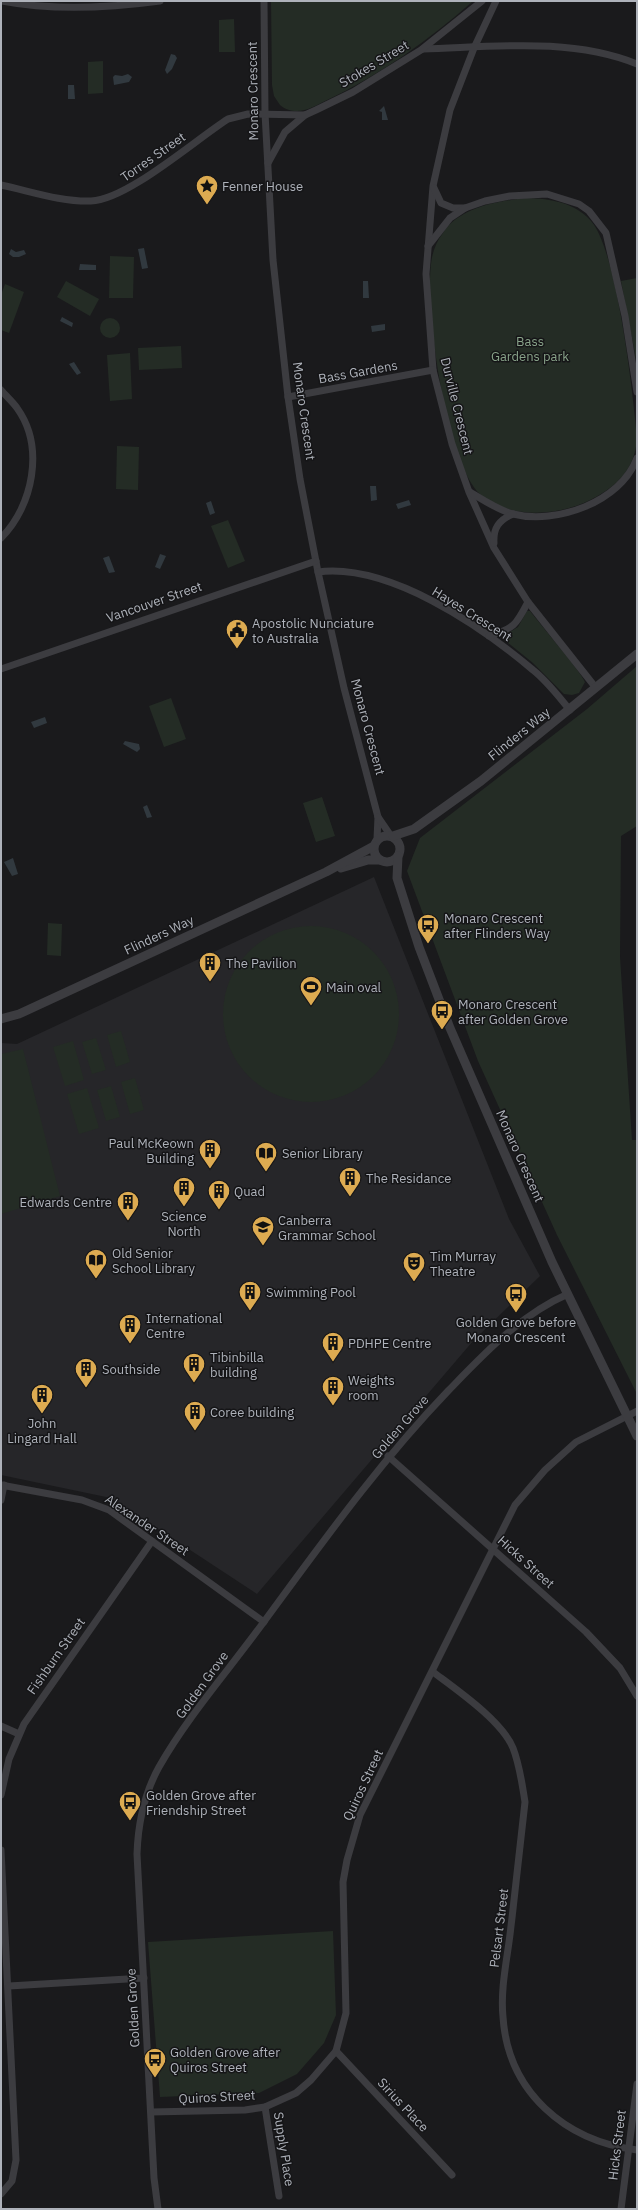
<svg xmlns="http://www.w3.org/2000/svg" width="638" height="2210" font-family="'IBM Plex Sans',sans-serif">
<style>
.built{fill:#262629}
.green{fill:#242c25}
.water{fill:#31393f}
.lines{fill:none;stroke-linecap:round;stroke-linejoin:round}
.minor{stroke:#3c3c40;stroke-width:7}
.tertiary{stroke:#3c3c40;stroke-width:9}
.labels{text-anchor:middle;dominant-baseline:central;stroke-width:3;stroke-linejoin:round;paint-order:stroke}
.street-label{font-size:13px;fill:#aeb2ba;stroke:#151517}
.poi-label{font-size:13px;fill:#aeb2ba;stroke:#151517;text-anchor:start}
.park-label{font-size:13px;fill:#88a289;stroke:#151517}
</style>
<rect width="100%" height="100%" fill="#1a1a1c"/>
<polygon class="built" points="374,877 509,1219 540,1276 473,1341 257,1594 111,1498 1,1475 1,1043 17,1044"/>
<g class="green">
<path d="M 271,1 L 473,1 C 428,41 380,75 325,101 C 317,105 307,111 297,111 C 290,111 285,109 280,105 L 274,96 L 272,85 Z"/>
<polygon points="234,19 235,52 219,52 219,20"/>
<polygon points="103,61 103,93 88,94 88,62"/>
<path d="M 527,198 C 551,199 574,202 591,221 C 617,250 633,393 637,437 C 636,467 618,486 592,499 C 560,516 509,520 480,494 C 446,462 425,311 431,264 C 432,253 436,242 443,233 C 460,207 498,201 527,198 Z"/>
<polygon points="110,256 134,257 133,298 109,298"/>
<polygon points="637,278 637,364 621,281"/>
<polygon points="66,281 99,299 90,316 57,297"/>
<polygon points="5,284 24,292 9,333 1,330 1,295"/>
<circle cx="110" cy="328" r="10"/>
<polygon points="181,346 182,368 139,370 138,348"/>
<polygon points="130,353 132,399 110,401 107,355"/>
<polygon points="117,446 139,447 138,490 116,489"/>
<polygon points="228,520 245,561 228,568 211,526"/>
<path d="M 527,611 L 530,611 C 539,623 583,674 585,682 L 579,693 L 572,695 L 564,694 L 533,663 L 502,638 L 503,636 L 518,627 Z"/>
<polygon points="637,666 637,826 621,836 620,957 632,1140 637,1140 637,1394 557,1235 478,1061 407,871 420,838 587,709"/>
<polygon points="171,698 186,739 164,747 149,706"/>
<polygon points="322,797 335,836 316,842 303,803"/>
<polygon points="48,923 62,924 61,956 47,955"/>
<circle cx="311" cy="1014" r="88"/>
<polygon points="121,1031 130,1062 116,1067 107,1035"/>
<polygon points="96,1038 106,1070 92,1074 82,1042"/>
<polygon points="73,1041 84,1080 65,1086 53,1047"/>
<polygon points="23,1049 60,1196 1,1214 1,1054"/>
<polygon points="135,1078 144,1110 130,1114 121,1082"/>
<polygon points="111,1086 120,1117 106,1121 97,1090"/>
<polygon points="87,1088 99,1128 79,1134 67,1094"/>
<polygon points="333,1931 336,2015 324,2043 297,2074 259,2093 160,2097 148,1942"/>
</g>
<g class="water">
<polygon points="171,54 175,55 177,58 172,69 167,74 165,70"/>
<polygon points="128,74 132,77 129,82 114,85 113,77 115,75 122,76"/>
<polygon points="68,85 74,85 75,99 68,99"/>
<polygon points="384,106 388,120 382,120 382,112 379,111"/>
<polygon points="144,248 148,268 142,269 138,249"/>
<polygon points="11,249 16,252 24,250 26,254 19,257 13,257 9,254"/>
<polygon points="80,264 96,265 96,270 79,270"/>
<polygon points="363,281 368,281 369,298 363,298"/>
<polygon points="62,317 73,323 72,327 60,321"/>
<polygon points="385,324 385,330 372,332 371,326"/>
<polygon points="74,362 81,373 77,375 69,364"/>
<polygon points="370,486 376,486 377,500 371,501"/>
<polygon points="409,500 411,505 398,509 396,504"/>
<polygon points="211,501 215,513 210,515 206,503"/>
<polygon points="160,554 166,556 160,569 155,567"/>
<polygon points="109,556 115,572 109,573 103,558"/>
<polygon points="45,717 47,723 34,728 31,722"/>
<polygon points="125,741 139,744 140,749 137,752 123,744"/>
<polygon points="147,805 152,817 147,818 143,807"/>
<polygon points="13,858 18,874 12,876 4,862"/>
</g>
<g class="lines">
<g class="minor">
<path d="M 2,1 C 54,11 108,8 160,1"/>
<polyline points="264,1 265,113 273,260 288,397 300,479 318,572 344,688 378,817 377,839"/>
<polyline points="496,1 474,48 450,110 433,186 426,274 433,370 452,444 469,492 494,548 528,602 596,688"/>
<path d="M 423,49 C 493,47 570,37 637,64"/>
<polyline points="268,163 285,132 305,115"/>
<path d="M 1,185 C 30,191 61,202 91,201 C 127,200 195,140 228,119 L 248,114 L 305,115 L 316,110 L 353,92 L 421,50 L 482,1"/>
<polyline points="434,188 441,203 453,208 465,208"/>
<polyline points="428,246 450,218 465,208 485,201 510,196 547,194 579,204 589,211 606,233 625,316 637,392"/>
<path d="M 1,390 C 6,396 13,402 17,408 C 45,447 33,506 1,538"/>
<polyline points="288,397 433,370"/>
<path d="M 470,492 C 483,500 498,510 513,514 C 556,525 621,502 637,458"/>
<path d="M 494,543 C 493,528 499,520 513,514"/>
<path d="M 318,572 C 389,563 481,626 533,670 C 547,681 559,697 570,710"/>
<path d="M 489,636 C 515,628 516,625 528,602"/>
<polyline points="1,669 316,561"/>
<polyline points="378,817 391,836"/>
<polyline points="388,1456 586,1632 620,1668 637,1696"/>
<polyline points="1,1485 82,1500 109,1510 264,1622"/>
<polyline points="1,1500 4,1485"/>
<path d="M 433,1672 C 457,1690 502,1721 513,1748 C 520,1766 522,1784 525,1802 C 520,1844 516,1885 511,1926 C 508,1956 500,1987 503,2017 C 508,2092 565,2141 637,2150"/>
<polyline points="1,1726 19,1734"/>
<polyline points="1,1795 9,1759 24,1724 152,1541"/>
<polyline points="1,1850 16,2160 12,2181 1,2194"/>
<polyline points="9,1986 144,1978"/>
<polyline points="336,2051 452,2175"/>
<polyline points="265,2107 279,2196"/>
<polyline points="151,2112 245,2110 265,2107 296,2093 311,2080 336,2051 346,2013 343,1882 347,1860 360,1815 515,1505 545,1470 576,1442 637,1411"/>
<path d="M 158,2209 L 154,2178 L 137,1854 C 138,1824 144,1794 159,1767 C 188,1716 228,1671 263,1623 C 322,1543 378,1464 448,1391 C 483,1355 521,1314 568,1294"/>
<polyline points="621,2209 637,2084"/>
</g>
<g class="tertiary">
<circle cx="387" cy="849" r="13"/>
<polyline points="393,836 414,829 481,781 637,654"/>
<polyline points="398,856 397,878 419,947 450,1028 552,1262 637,1436"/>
<polyline points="341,868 368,860 380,860"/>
<polyline points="1,1019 19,1014 326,872 374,846"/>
</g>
</g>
<defs>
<g id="sight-pin" transform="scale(1.15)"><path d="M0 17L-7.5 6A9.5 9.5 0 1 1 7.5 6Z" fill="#ddab51" stroke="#151517"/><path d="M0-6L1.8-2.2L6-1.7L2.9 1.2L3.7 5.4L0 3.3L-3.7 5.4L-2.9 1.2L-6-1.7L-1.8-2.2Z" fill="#111"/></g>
<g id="civic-pin" transform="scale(1.15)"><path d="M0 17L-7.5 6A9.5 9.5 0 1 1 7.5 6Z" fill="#ddab51" stroke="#151517"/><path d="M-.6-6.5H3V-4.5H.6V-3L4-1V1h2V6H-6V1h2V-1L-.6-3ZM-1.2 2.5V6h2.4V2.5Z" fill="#111"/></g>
<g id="bus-pin" transform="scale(1.15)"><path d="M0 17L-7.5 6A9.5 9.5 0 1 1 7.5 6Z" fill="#ddab51" stroke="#151517"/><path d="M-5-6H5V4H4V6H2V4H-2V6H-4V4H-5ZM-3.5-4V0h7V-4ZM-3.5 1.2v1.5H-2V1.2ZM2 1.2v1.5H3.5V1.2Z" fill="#111"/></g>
<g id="building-pin" transform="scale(1.15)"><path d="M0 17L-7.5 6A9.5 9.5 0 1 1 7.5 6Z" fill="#ddab51" stroke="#151517"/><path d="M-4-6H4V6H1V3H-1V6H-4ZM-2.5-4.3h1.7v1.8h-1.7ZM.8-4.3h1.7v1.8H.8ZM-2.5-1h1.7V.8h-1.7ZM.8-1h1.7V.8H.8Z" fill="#111"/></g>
<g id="stadium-pin" transform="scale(1.15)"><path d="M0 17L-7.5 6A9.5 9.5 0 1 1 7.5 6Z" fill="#ddab51" stroke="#151517"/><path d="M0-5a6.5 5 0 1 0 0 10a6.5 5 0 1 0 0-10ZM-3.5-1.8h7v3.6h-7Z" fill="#111"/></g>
<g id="library-pin" transform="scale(1.15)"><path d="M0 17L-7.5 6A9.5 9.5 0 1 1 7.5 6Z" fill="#ddab51" stroke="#151517"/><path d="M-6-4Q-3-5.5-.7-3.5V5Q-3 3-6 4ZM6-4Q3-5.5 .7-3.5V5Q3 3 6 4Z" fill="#111"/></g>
<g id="school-pin" transform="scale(1.15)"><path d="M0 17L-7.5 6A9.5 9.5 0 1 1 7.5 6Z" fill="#ddab51" stroke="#151517"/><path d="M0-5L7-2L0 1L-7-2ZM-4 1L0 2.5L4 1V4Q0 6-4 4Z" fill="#111"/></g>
<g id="theatre-pin" transform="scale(1.15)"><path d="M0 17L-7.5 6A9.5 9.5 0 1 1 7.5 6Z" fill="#ddab51" stroke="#151517"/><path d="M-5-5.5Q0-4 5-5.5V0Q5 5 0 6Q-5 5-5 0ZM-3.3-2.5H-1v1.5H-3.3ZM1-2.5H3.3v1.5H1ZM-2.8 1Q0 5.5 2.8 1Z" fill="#111"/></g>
</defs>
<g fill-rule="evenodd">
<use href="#sight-pin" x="207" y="186"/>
<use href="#civic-pin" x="237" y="630"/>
<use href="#bus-pin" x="428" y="925"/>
<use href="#building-pin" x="210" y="963"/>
<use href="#stadium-pin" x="311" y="987"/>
<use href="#bus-pin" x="442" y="1011"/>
<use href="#building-pin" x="210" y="1150"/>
<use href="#library-pin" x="266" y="1153"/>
<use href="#building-pin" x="350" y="1178"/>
<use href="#building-pin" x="184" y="1188"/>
<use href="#building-pin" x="219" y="1191"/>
<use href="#building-pin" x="128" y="1202"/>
<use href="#school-pin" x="263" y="1227"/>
<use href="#library-pin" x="96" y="1260"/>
<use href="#theatre-pin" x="414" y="1263"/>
<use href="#building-pin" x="250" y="1292"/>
<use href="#bus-pin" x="516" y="1294"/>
<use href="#building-pin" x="130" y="1325"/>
<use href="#building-pin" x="333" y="1343"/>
<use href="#building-pin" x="194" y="1364"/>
<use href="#building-pin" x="86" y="1369"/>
<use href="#building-pin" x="333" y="1387"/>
<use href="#building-pin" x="42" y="1395"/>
<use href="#building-pin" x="195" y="1412"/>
<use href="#bus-pin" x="130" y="1802"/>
<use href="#bus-pin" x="155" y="2059"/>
</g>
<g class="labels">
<g class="street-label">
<text transform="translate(374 64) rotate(-31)">Stokes Street</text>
<text transform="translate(253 91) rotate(-91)">Monaro Crescent</text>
<text transform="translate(153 157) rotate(-35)">Torres Street</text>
<text transform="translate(358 372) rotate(-10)">Bass Gardens</text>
<text transform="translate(457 406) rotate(76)">Durville Crescent</text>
<text transform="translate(304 411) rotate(82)">Monaro Crescent</text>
<text transform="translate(154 602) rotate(-19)">Vancouver Street</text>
<text transform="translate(472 614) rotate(32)">Hayes Crescent</text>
<text transform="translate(368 727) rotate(75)">Monaro Crescent</text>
<text transform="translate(519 734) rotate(-39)">Flinders Way</text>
<text transform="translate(159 935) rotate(-25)">Flinders Way</text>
<text transform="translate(520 1156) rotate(66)">Monaro Crescent</text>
<text transform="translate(400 1427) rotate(-49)">Golden Grove</text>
<text transform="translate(147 1525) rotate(34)">Alexander Street</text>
<text transform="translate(526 1562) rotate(42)">Hicks Street</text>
<text transform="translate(56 1656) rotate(-55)">Fishburn Street</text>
<text transform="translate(202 1685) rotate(-54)">Golden Grove</text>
<text transform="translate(363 1785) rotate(-65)">Quiros Street</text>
<text transform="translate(499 1928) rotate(-83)">Pelsart Street</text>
<text transform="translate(133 2008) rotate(-93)">Golden Grove</text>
<text transform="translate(217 2097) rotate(-3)">Quiros Street</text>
<text transform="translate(403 2105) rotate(47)">Sirius Place</text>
<text transform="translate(617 2145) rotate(-83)">Hicks Street</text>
<text transform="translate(284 2149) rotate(81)">Supply Place</text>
</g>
<g class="poi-label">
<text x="222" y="186">Fenner House</text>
<text x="252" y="623">Apostolic Nunciature<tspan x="252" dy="15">to Australia</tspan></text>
<text x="444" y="918">Monaro Crescent<tspan x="444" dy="15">after Flinders Way</tspan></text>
<text x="226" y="963">The Pavilion</text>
<text x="326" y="987">Main oval</text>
<text x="458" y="1004">Monaro Crescent<tspan x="458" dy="15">after Golden Grove</tspan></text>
<text x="194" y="1143" text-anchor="end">Paul McKeown<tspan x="194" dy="15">Building</tspan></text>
<text x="282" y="1153">Senior Library</text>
<text x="366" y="1178">The Residance</text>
<text x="234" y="1191">Quad</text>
<text x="112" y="1202" text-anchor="end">Edwards Centre</text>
<text x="184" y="1216" text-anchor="middle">Science<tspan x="184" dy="15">North</tspan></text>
<text x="278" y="1220">Canberra<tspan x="278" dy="15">Grammar School</tspan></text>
<text x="112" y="1253">Old Senior<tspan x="112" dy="15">School Library</tspan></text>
<text x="430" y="1256">Tim Murray<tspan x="430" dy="15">Theatre</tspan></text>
<text x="266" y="1292">Swimming Pool</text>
<text x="146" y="1318">International<tspan x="146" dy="15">Centre</tspan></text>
<text x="516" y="1322" text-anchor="middle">Golden Grove before<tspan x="516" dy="15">Monaro Crescent</tspan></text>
<text x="348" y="1343">PDHPE Centre</text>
<text x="210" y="1357">Tibinbilla<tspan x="210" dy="15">building</tspan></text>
<text x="102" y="1369">Southside</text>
<text x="348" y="1380">Weights<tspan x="348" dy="15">room</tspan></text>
<text x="210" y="1412">Coree building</text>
<text x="42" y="1423" text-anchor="middle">John<tspan x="42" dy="15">Lingard Hall</tspan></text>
<text x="146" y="1795">Golden Grove after<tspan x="146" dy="15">Friendship Street</tspan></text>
<text x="170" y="2052">Golden Grove after<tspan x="170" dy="15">Quiros Street</tspan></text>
</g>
<g class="park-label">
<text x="530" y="341">Bass<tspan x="530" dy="15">Gardens park</tspan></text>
</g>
</g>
<rect width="638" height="2210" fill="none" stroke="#aeb2ba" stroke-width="4"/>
</svg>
